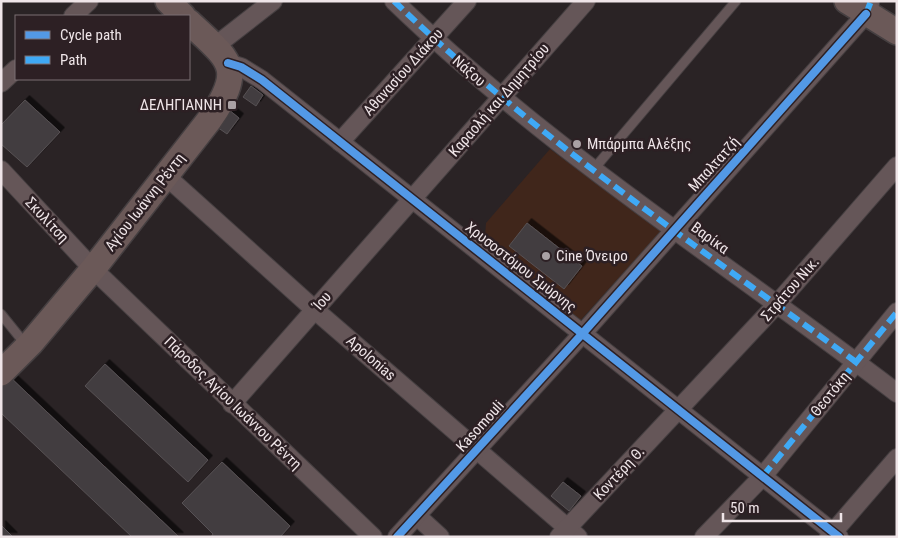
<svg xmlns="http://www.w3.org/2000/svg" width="898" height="538" font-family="'Roboto Condensed',sans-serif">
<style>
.green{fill:#40261b}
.building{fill:#433e40;stroke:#575154;filter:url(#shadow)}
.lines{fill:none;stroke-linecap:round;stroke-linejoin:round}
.lane-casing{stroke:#453f41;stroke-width:11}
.street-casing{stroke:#453f41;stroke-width:20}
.secondary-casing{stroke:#453f41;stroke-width:28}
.lane{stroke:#655658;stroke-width:9}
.street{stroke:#655658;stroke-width:18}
.secondary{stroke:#6b5958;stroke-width:25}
.quiet{stroke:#3fa9f5;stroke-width:6;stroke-dasharray:12 6;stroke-linecap:butt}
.cycleway-casing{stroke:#2d2024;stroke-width:11}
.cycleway{stroke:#5399e6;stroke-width:8}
.poi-dot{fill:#aaa1a4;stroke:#2d2024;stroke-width:2}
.labels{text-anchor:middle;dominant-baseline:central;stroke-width:5;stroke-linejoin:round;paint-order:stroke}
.street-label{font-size:15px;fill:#efe5e8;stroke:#2d2024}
.poi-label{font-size:15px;fill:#efe5e8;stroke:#2d2024;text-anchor:start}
</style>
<defs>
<filter id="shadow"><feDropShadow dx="4.5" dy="-4.5" stdDeviation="0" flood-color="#0009"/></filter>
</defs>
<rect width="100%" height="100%" fill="#2a2325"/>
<polygon class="green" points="550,149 661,231 578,323 484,250 486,223"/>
<g class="building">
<polygon points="251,86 263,95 256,106 243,97"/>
<polygon points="25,100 60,132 27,167 1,144 1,125"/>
<polygon points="229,110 239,118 227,134 217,127"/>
<polygon points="527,223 582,266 564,289 509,246"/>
<polygon points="105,364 208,460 188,482 85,386"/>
<polygon points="10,377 179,537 132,537 1,413 1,386"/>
<polygon points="222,462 290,526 280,537 211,537 213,534 182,503"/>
<polygon points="563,482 581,496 569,511 551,496"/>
<polygon points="1,525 13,537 1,537"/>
</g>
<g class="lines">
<g class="lane-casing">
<g id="lane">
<polyline points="593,170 736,1"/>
<polyline points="1,314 26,345"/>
</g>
</g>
<g class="street-casing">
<g id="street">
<path d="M 394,1 C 547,149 728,264 897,393"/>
<polyline points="73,16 89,1"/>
<polyline points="214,47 273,1"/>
<polyline points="228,63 241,67 262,80 839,537"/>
<polyline points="1,83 16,69"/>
<polyline points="340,142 467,1"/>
<polyline points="1,170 93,269 373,537"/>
<polyline points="166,176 315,310 578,537"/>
<polyline points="232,404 586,1"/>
<polyline points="417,516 440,537"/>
<polyline points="397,537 583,333 866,14 870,4"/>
<polyline points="559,537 777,304 897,166"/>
<polyline points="704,537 763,476 897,312"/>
<polyline points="829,537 897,458"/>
</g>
</g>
<g class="secondary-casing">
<g id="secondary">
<polyline points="168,1 183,16"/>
<polyline points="847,1 897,32"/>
<path d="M 1,373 L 31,343 L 93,269 L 210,119 C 246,67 229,60 189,22"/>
</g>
</g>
<use href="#lane" class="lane"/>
<use href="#street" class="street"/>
<use href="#secondary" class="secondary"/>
<g class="quiet">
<path d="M 394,1 C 535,137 698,247 856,362"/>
<polyline points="866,14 871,1"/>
<polyline points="763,476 897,312"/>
</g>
<g class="cycleway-casing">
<g id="cycleway">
<polyline points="228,63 241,67 262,80 839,537"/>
<polyline points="397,537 583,333 866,14"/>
</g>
</g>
<use href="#cycleway" class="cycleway"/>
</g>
<g class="poi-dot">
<rect x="227" y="100" width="10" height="10" rx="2.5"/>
<circle cx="577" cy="144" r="5"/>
<circle cx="546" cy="256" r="5"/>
</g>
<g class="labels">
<g class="street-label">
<text transform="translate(469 71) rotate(41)">Νάξου</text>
<text transform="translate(403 72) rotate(-48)">Αθανασίου Διάκου</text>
<text transform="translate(499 100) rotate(-49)">Καραολή και Δημητρίου</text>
<text transform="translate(714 164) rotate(-48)">Μπαλτατζή</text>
<text transform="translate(145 202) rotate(-52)">Αγίου Ιωάννη Ρέντη</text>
<text transform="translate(47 220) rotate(47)">Σκυλίτση</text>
<text transform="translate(710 238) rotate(36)">Βαρίκα</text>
<text transform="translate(521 267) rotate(38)">Χρυσοστόμου Σμύρνης</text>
<text transform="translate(790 289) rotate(-49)">Στράτου Νικ.</text>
<text transform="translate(322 301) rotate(-49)">Ίου</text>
<text transform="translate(371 358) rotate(41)">Apolonias</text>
<text transform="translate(830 394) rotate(-51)">Θεοτόκη</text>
<text transform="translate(233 403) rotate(44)">Πάροδος Αγίου Ιωάννου Ρέντη</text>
<text transform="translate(480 426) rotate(-48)">Kasomouli</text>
<text transform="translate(619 473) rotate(-47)">Κοντέρη Θ.</text>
</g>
<g class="poi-label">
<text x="222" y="105" text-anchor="end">ΔΕΛΗΓΙΑΝΝΗ</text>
<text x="587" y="144">Μπάρμπα Αλέξης</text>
<text x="556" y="256">Cine Όνειρο</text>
</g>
</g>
<rect width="898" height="538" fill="none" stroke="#efe5e8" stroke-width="5"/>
<rect x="15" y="15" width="175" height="65" fill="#2d2024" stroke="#7b6f72"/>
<rect x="25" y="31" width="25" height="8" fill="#5399e6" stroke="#7b6f72"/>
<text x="60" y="40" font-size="15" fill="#efe5e8">Cycle path</text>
<rect x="25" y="56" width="25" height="8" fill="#3fa9f5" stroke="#7b6f72"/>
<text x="60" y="65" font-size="15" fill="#efe5e8">Path</text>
<path d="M723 513v8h118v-8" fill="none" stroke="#efe5e8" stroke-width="2.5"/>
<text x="730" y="513" font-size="15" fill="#efe5e8" stroke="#2d2024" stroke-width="4" paint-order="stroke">50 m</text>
</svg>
